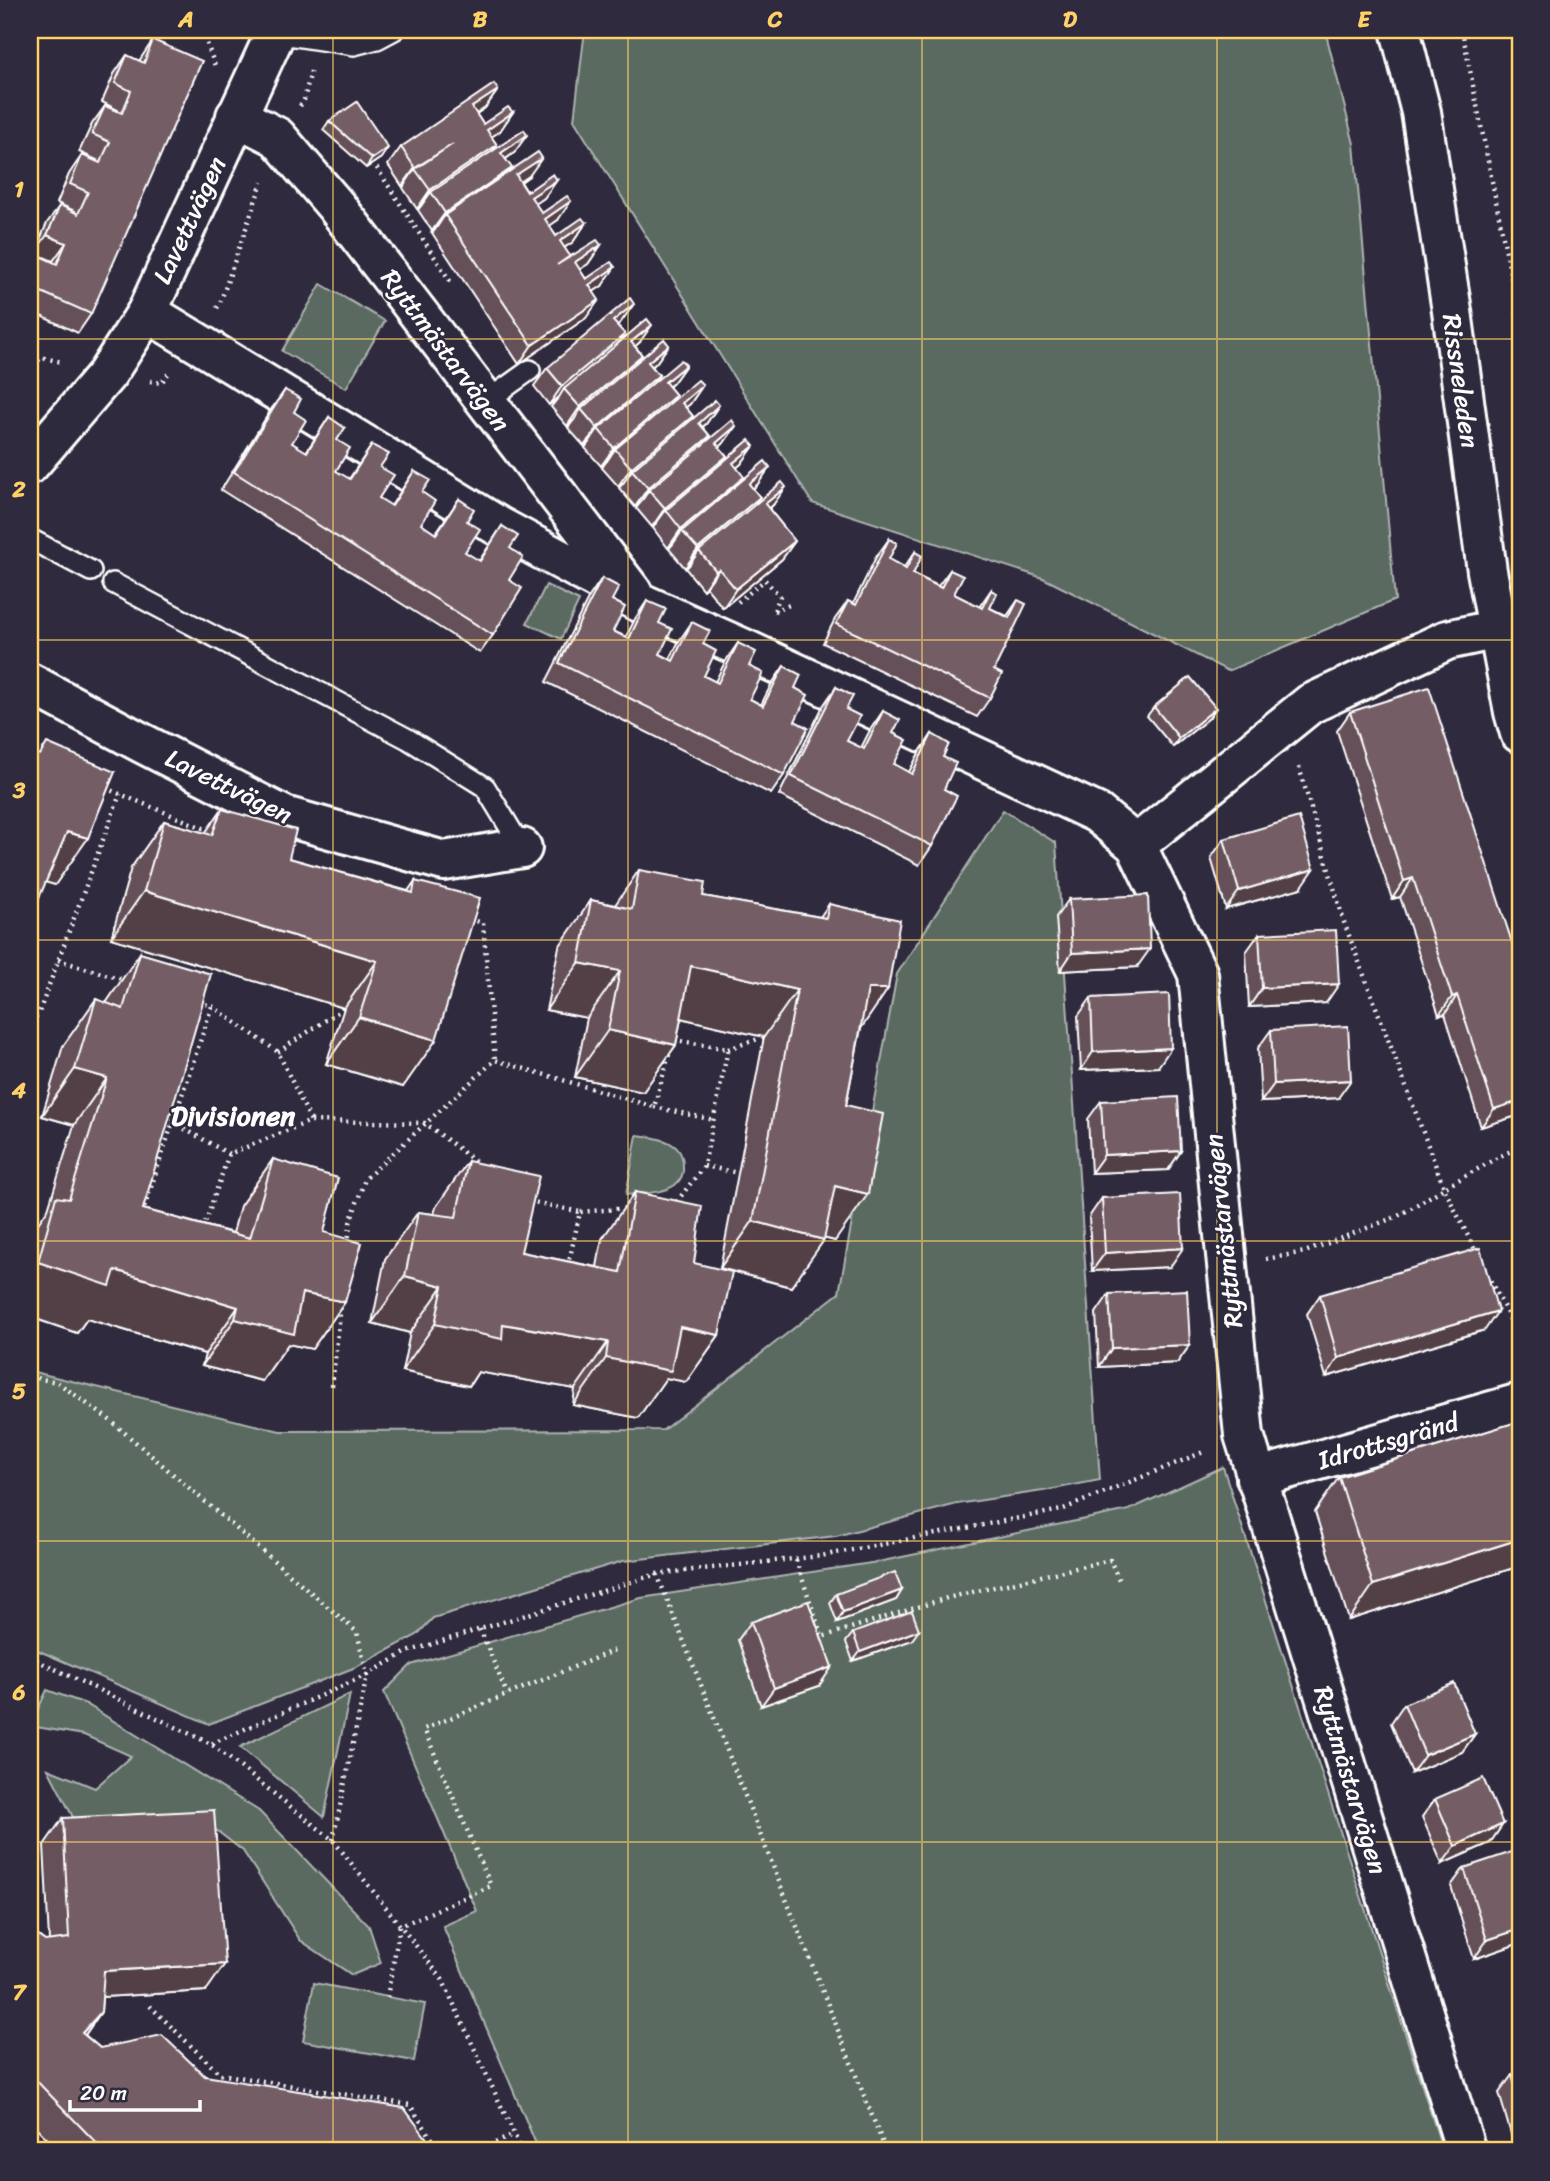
<svg xmlns="http://www.w3.org/2000/svg" width="1550" height="2181" font-family="Sriracha,sans-serif">
<style>
.green{fill:#5a6a61;stroke:#acb4b0;stroke-width:2}
.lines{fill:none;stroke-linecap:round;stroke-linejoin:round}
.lane-casing{stroke:#fff;stroke-width:24}
.street-casing{stroke:#fff;stroke-width:44}
.secondary-casing{stroke:#fff;stroke-width:44}
.path{stroke:#fff;stroke-width:4.5;stroke-dasharray:2 5;stroke-linecap:butt}
.lane{stroke:#2f2a3d;stroke-width:19}
.street{stroke:#2f2a3d;stroke-width:38}
.secondary{stroke:#2f2a3d;stroke-width:38}
.wall{fill:#655058;stroke:#fff;stroke-width:2}
.shaded-wall{fill:#524147;stroke:#fff;stroke-width:2}
.building{fill:#755d66;stroke:#fff;stroke-width:2}
.grid{fill:none;stroke:#ffd166;stroke-width:2;stroke-opacity:0.55}
.labels{text-anchor:middle;dominant-baseline:central;stroke-width:5;stroke-linejoin:round;paint-order:stroke}
.street-label{font-size:26px;fill:#fff;stroke:#2f2a3d}
.neighbourhood-label{font-size:28px;font-weight:bold;fill:#fff;stroke:#2f2a3d}
.neatline{fill:none;stroke:#ffd166;stroke-width:2.5}
.grid-label{font-size:23px;text-anchor:middle;font-weight:bold;fill:#ffd166}
</style>
<rect width="100%" height="100%" fill="#2f2a3d"/>
<filter id="ink" filterUnits="userSpaceOnUse"><feTurbulence type="fractalNoise" baseFrequency=".0143" numOctaves="2"/><feDisplacementMap in="SourceGraphic" scale="14" xChannelSelector="R" yChannelSelector="G"/><feConvolveMatrix kernelMatrix="1 2 1 2 8 2 1 2 1" color-interpolation-filters="sRGB"/></filter>
<g filter="url(#ink)">
<g class="green">
<polygon points="585,30 1325,30 1354,144 1395,600 1228,671 1043,578 812,503 574,120"/>
<polygon points="321,284 385,321 346,388 282,351"/>
<polygon points="546,585 579,601 561,639 527,623"/>
<polygon points="1003,810 1056,843 1100,1480 1043,1491 957,1504 836,1536 623,1561 433,1618 417,1635 356,1667 209,1724 30,1647 30,1371 280,1431 663,1430 839,1293 897,974"/>
<path d="M 637,1135 C 657,1138 683,1140 683,1165 C 684,1173 681,1180 675,1185 C 662,1194 641,1193 626,1195 Z"/>
<polygon points="1223,1467 1443,2151 539,2151 443,1926 477,1911 384,1692 411,1665 641,1598 878,1562 1129,1510"/>
<polygon points="47,1690 86,1704 259,1811 369,1926 381,1963 352,1975 300,1940 243,1851 203,1820 75,1821 48,1769 95,1788 131,1756 84,1735 30,1726"/>
<polygon points="350,1694 324,1817 240,1747"/>
<polygon points="314,1983 425,2004 414,2061 303,2041"/>
</g>
<g class="lines">
<g class="lane-casing">
<g id="lane">
<polyline points="275,33 354,45 377,39 394,30"/>
<polyline points="485,402 530,370"/>
<polyline points="30,539 91,571"/>
<polyline points="113,583 408,739 485,787 522,848"/>
</g>
</g>
<g class="street-casing">
<g id="street">
<polyline points="236,116 277,137 336,206 632,592"/>
<polyline points="147,312 498,526 639,602 747,650 1097,813 1136,845 1198,974 1244,1435 1466,2151"/>
<polyline points="30,464 107,374 147,312 277,30"/>
<polyline points="30,683 142,743 284,816 444,861 522,848"/>
<polyline points="1136,845 1310,704 1447,640 1498,629"/>
<polyline points="1256,1478 1520,1403"/>
</g>
</g>
<g class="secondary-casing">
<polyline id="secondary" points="1400,30 1421,112 1452,311 1487,571 1514,712 1520,733"/>
</g>
<g class="path">
<polyline points="207,30 205,38 215,66"/>
<polyline points="1462,30 1516,302 1520,358"/>
<polyline points="300,106 304,100 311,71"/>
<polyline points="373,162 452,284"/>
<polyline points="217,308 220,303 262,182"/>
<polyline points="30,355 62,362"/>
<polyline points="30,372 41,357"/>
<polyline points="150,381 161,383 168,374"/>
<polyline points="738,602 765,580 780,596 774,611"/>
<polyline points="774,611 789,605"/>
<polyline points="30,741 47,752"/>
<polyline points="1299,767 1344,922 1444,1188 1477,1254"/>
<polyline points="105,788 213,832"/>
<polyline points="470,919 483,923 495,1060"/>
<polyline points="58,960 125,980"/>
<polyline points="212,1006 278,1052 311,1121"/>
<polyline points="30,1021 38,1015 120,794"/>
<polyline points="674,1040 728,1049 704,1166 675,1204"/>
<polyline points="728,1049 764,1037"/>
<polyline points="278,1052 344,1008"/>
<polyline points="654,1107 714,1120"/>
<polyline points="165,1121 174,1123 229,1154"/>
<polyline points="704,1166 738,1173"/>
<polyline points="529,1201 580,1212"/>
<polyline points="142,1214 212,1006 200,1003"/>
<polyline points="203,1229 229,1154 311,1121 425,1123 480,1165"/>
<polyline points="348,1244 350,1223 365,1179 495,1060 654,1107 671,1048"/>
<polyline points="1266,1259 1305,1252 1398,1216 1444,1188 1506,1153 1520,1148"/>
<polyline points="568,1266 580,1212 628,1208"/>
<polyline points="1484,1268 1520,1339"/>
<polyline points="30,1377 57,1382 111,1421 357,1632 367,1675 211,1744"/>
<polyline points="332,1386 341,1305"/>
<polyline points="796,1560 822,1637 947,1598 1110,1560 1121,1584"/>
<polyline points="657,1574 886,2151"/>
<polyline points="480,1629 507,1694"/>
<polyline points="30,1657 211,1744 333,1840 442,1979 522,2151"/>
<polyline points="333,1840 367,1675 407,1652 657,1574 821,1556 1061,1510 1206,1451"/>
<polyline points="387,1997 400,1926 491,1886 424,1729 615,1650"/>
<polyline points="150,2006 220,2074 410,2105 440,2151"/>
<polyline points="476,2151 514,2135"/>
</g>
<use href="#lane" class="lane"/>
<use href="#street" class="street"/>
<use href="#secondary" class="secondary"/>
</g>
<g class="wall">
<polygon points="153,40 91,314 78,333 30,311 30,266 38,255 53,261 34,253 47,223 60,205 74,212 75,211 57,203 69,174 82,155 96,161 97,160 79,152 92,124 105,106 118,111 118,110 102,102 114,74 127,55 139,61"/>
<polygon points="498,90 485,108 476,114 483,124 513,112 500,131 491,137 497,145 493,150 514,153 506,159 509,172 529,176 521,182 527,192 557,180 544,198 535,204 542,213 558,220 549,226 556,236 586,223 573,242 564,248 570,256 601,245 588,264 579,269 586,279 602,286 593,292 586,318 519,364 432,233 435,230 432,231 418,210 421,206 417,209 403,188 405,184 402,186 388,165 401,147"/>
<polygon points="329,121 381,158 366,168 323,130"/>
<polygon points="621,322 617,325 625,334 617,344 639,343 635,346 642,355 637,362 669,345 656,363 652,367 659,375 654,382 686,365 673,383 669,387 671,403 703,385 690,404 686,407 689,422 719,405 706,424 702,427 710,436 705,443 736,426 723,444 719,447 727,456 722,463 754,446 741,464 736,468 740,482 770,467 757,485 753,489 760,497 755,504 773,505 769,509 795,541 782,559 723,608 706,587 703,590 686,569 690,564 685,568 669,549 673,544 668,548 653,528 657,522 652,527 636,508 641,502 635,507 619,488 624,482 618,486 602,468 607,460 601,466 585,448 590,441 584,446 568,428 574,420 567,426 551,407 559,397 549,405 534,386 547,368"/>
<polygon points="285,390 294,412 292,443 306,452 329,417 337,440 336,471 349,479 372,445 380,467 379,498 391,506 414,471 422,492 421,524 435,534 459,499 467,521 465,552 479,561 502,526 510,548 509,580 493,635 480,653 221,490 272,408"/>
<polygon points="889,539 889,559 904,567 915,552 913,574 938,586 950,570 954,594 979,607 991,590 990,608 1007,616 1018,600 994,670 990,698 977,717 823,643 835,619 848,601 853,604 876,557"/>
<polygon points="602,578 612,600 613,631 626,637 635,619 647,601 659,623 660,654 670,659 679,641 692,622 703,644 704,676 715,682 725,662 738,643 749,666 750,699 761,705 771,685 784,666 795,688 795,721 784,775 771,794 546,682 589,597"/>
<polygon points="836,687 846,709 847,741 861,748 870,730 883,711 893,733 894,764 909,772 919,753 932,734 943,757 944,789 932,846 919,865 779,795 823,706"/>
<polygon points="1154,707 1209,718 1173,747 1147,716"/>
<polygon points="1350,712 1520,1115 1481,1127 1445,1014 1439,1015 1400,897 1392,899 1337,731"/>
<polygon points="222,809 289,858 408,891 415,881 403,1087 326,1064 344,1008 111,938 131,868 164,821 205,833"/>
<polygon points="1224,839 1301,888 1226,909 1211,858"/>
<polygon points="639,870 703,896 820,917 829,904 861,1028 846,1105 835,1241 824,1238 791,1287 720,1268 764,1037 681,1018 676,1045 643,1092 575,1077 587,1018 546,1010 559,947 591,900 615,905"/>
<polygon points="1069,899 1137,967 1060,971 1056,917"/>
<polygon points="1259,934 1326,1003 1249,1007 1246,952"/>
<polygon points="140,953 143,1209 233,1233 240,1206 273,1159 324,1232 345,1302 312,1349 288,1344 262,1381 202,1366 205,1354 87,1319 77,1333 30,1317 30,1235 48,1209 74,1125 42,1116 63,1046 96,999 106,1003"/>
<polygon points="1091,998 1158,1067 1081,1070 1078,1016"/>
<polygon points="1271,1030 1338,1098 1261,1102 1258,1048"/>
<polygon points="1101,1101 1181,1151 1168,1170 1091,1173 1088,1119"/>
<polygon points="468,1161 521,1252 597,1267 602,1239 635,1192 694,1263 719,1335 686,1382 666,1378 638,1418 573,1405 575,1389 478,1372 469,1386 402,1371 410,1333 372,1323 385,1259 418,1212 434,1214 436,1207"/>
<polygon points="1520,1165 1520,1199 1513,1175"/>
<polygon points="1102,1198 1170,1267 1092,1271 1089,1217"/>
<polygon points="1109,1294 1190,1345 1177,1363 1099,1367 1096,1313"/>
<polygon points="1320,1295 1485,1330 1326,1377 1307,1314"/>
<polygon points="1520,1421 1520,1566 1349,1620 1315,1512 1339,1477"/>
<polygon points="902,1590 896,1600 837,1622 830,1603 836,1594"/>
<polygon points="751,1622 819,1686 761,1706 738,1640"/>
<polygon points="853,1633 912,1640 853,1661 846,1642"/>
<polygon points="1404,1704 1475,1734 1462,1752 1412,1773 1391,1723"/>
<polygon points="1435,1799 1503,1824 1490,1843 1442,1864 1422,1817"/>
<polygon points="63,1818 206,1991 102,1997 101,2012 85,2035 100,2048 205,2076 436,2151 59,2151 30,2121 30,1930 45,1941 49,1941 44,1845"/>
<polygon points="1464,1868 1520,1943 1474,1959 1451,1886"/>
<polygon points="1520,2072 1520,2146 1515,2148 1499,2093 1512,2075"/>
</g>
<g class="shaded-wall">
<polygon points="498,90 485,108 459,126 472,107"/>
<polygon points="513,112 500,131 474,149 487,130"/>
<polygon points="527,135 514,153 488,171 501,153"/>
<polygon points="453,144 415,169 405,184 402,186 415,168"/>
<polygon points="497,145 484,163 431,192 421,206 417,209 430,190"/>
<polygon points="388,148 381,158 366,168 372,159"/>
<polygon points="542,158 529,176 503,193 516,175"/>
<polygon points="512,168 499,187 445,215 435,230 432,231 445,213"/>
<polygon points="557,180 544,198 518,216 531,197"/>
<polygon points="571,201 558,220 532,238 545,219"/>
<polygon points="586,223 573,242 547,259 560,241"/>
<polygon points="47,235 66,243 53,261 34,253"/>
<polygon points="601,245 588,264 562,281 575,262"/>
<polygon points="615,267 602,286 576,303 589,285"/>
<polygon points="599,300 586,318 519,364 532,345"/>
<polygon points="634,304 621,322 600,339 613,321"/>
<polygon points="652,325 639,343 618,360 631,342"/>
<polygon points="625,334 612,352 564,389 559,397 549,405 562,386"/>
<polygon points="669,345 656,363 635,381 648,362"/>
<polygon points="642,355 629,373 581,409 574,420 567,426 580,407"/>
<polygon points="686,365 673,383 652,401 665,382"/>
<polygon points="659,375 646,394 598,429 590,441 584,446 597,428"/>
<polygon points="703,385 690,404 669,421 682,403"/>
<polygon points="676,395 663,414 615,449 607,461 601,466 614,448"/>
<polygon points="719,405 706,424 686,441 699,423"/>
<polygon points="693,416 680,434 632,470 624,482 618,486 631,468"/>
<polygon points="736,426 723,444 703,461 716,443"/>
<polygon points="710,436 697,454 649,490 641,502 635,507 648,488"/>
<polygon points="754,446 741,464 720,482 733,463"/>
<polygon points="727,456 714,474 666,510 657,522 652,527 665,508"/>
<polygon points="770,467 757,485 736,502 749,484"/>
<polygon points="744,477 731,495 682,531 673,544 668,548 681,529"/>
<polygon points="786,487 773,505 752,522 765,504"/>
<polygon points="760,497 747,516 699,551 690,564 685,568 698,549"/>
<polygon points="795,541 782,559 723,608 736,589"/>
<polygon points="719,569 706,587 703,590 716,571"/>
<polygon points="1216,708 1209,718 1173,747 1179,738"/>
<polygon points="67,832 88,838 55,885 34,879"/>
<polygon points="1314,869 1301,888 1226,909 1239,891"/>
<polygon points="1413,878 1400,897 1392,899 1404,881"/>
<polygon points="144,891 377,961 344,1008 111,938"/>
<polygon points="30,895 39,898 30,911"/>
<polygon points="1150,949 1137,967 1060,971 1072,953"/>
<polygon points="579,963 620,971 587,1018 546,1010"/>
<polygon points="691,966 797,990 764,1037 658,1013"/>
<polygon points="1339,984 1326,1003 1249,1007 1262,988"/>
<polygon points="868,989 888,989 856,1036"/>
<polygon points="1457,995 1445,1014 1439,1015 1452,997"/>
<polygon points="359,1017 436,1040 403,1087 326,1064"/>
<polygon points="608,1030 676,1045 643,1092 575,1077"/>
<polygon points="1171,1048 1158,1067 1081,1070 1093,1052"/>
<polygon points="75,1069 107,1078 74,1125 42,1116"/>
<polygon points="1351,1080 1338,1098 1261,1102 1274,1084"/>
<polygon points="1520,1101 1520,1115 1481,1127 1494,1109"/>
<polygon points="1181,1151 1168,1170 1091,1173 1104,1155"/>
<polygon points="835,1186 868,1194 835,1241 803,1233"/>
<polygon points="753,1221 824,1240 791,1287 720,1268"/>
<polygon points="1183,1248 1170,1267 1092,1271 1105,1253"/>
<polygon points="38,1262 115,1270 238,1307 205,1354 87,1319 77,1333 30,1317 30,1273"/>
<polygon points="405,1276 443,1286 410,1333 372,1323"/>
<polygon points="302,1293 345,1302 312,1349 288,1344 262,1381 202,1366 235,1319"/>
<polygon points="1498,1311 1485,1330 1326,1377 1338,1358"/>
<polygon points="435,1324 503,1324 608,1342 575,1389 478,1372 469,1386 402,1371"/>
<polygon points="680,1327 719,1335 686,1382 666,1378 638,1418 573,1405 606,1358"/>
<polygon points="1190,1345 1177,1363 1099,1367 1112,1348"/>
<polygon points="1520,1539 1520,1566 1349,1620 1373,1585"/>
<polygon points="902,1590 896,1600 837,1622 843,1612"/>
<polygon points="919,1630 912,1640 853,1661 860,1652"/>
<polygon points="832,1667 819,1686 761,1706 774,1688"/>
<polygon points="1475,1734 1462,1752 1412,1773 1425,1755"/>
<polygon points="1503,1824 1490,1843 1442,1864 1455,1846"/>
<polygon points="1520,1929 1520,1943 1474,1959 1487,1940"/>
<polygon points="225,1964 206,1991 86,1998 104,1971"/>
<polygon points="101,2012 82,2039 82,2033"/>
<polygon points="1520,2140 1520,2146 1515,2148"/>
</g>
<g class="building">
<polygon points="153,40 202,61 91,314 30,287 30,273 38,255 57,264 66,243 47,235 60,205 78,214 88,192 70,184 82,155 100,163 110,142 92,134 105,106 122,113 131,91 115,83 127,55 144,63"/>
<polygon points="494,84 498,90 472,107 483,124 508,107 513,112 487,130 497,145 430,190 415,169 453,144 415,168 401,147"/>
<polygon points="357,102 388,148 372,159 329,121"/>
<polygon points="524,130 527,135 501,153 512,168 445,213 431,192"/>
<polygon points="538,152 542,158 516,175 527,192 553,174 557,180 531,197 542,213 567,196 571,201 545,219 556,236 582,218 586,223 560,241 570,256 557,265 597,240 601,245 575,262 586,279 611,262 615,267 589,285 599,300 532,345 445,215"/>
<polygon points="630,298 634,304 613,321 625,334 562,386 547,368"/>
<polygon points="647,319 652,325 631,342 642,355 580,407 564,389"/>
<polygon points="664,339 669,345 648,362 659,375 597,428 581,409"/>
<polygon points="681,360 686,365 665,382 676,395 614,448 598,429"/>
<polygon points="698,380 703,385 682,403 693,416 631,468 615,449"/>
<polygon points="285,390 301,399 294,412 306,420 292,443 307,452 329,417 345,428 337,440 350,448 336,471 350,479 372,445 389,454 380,467 394,475 379,498 392,506 414,471 430,480 422,492 435,501 421,524 436,534 459,499 474,509 467,521 480,529 465,552 480,561 502,526 518,536 510,548 523,557 509,580 522,588 493,635 234,472"/>
<polygon points="715,400 719,405 699,423 710,436 648,488 632,470"/>
<polygon points="732,420 736,426 716,443 727,456 665,508 649,490"/>
<polygon points="749,440 754,446 733,463 744,477 681,529 666,510"/>
<polygon points="765,461 770,467 749,484 760,497 698,549 682,531"/>
<polygon points="782,482 786,487 765,504 795,541 736,589 719,569 716,571 699,551"/>
<polygon points="889,539 897,543 889,559 906,569 915,552 922,556 913,574 941,588 950,570 963,576 954,594 982,608 991,590 997,593 990,608 1009,618 1018,600 1026,604 994,670 1002,674 990,698 836,624 848,601 856,605"/>
<polygon points="602,578 619,587 612,600 625,607 613,631 629,639 647,601 666,609 659,623 672,629 660,654 673,661 692,622 710,631 703,644 716,651 704,676 718,683 738,643 756,652 749,666 763,673 750,699 763,706 784,666 801,675 795,688 808,695 795,721 808,728 784,775 559,663"/>
<polygon points="1190,677 1216,708 1179,738 1154,707"/>
<polygon points="836,687 853,696 846,709 860,716 847,741 864,749 883,711 900,720 893,733 907,740 894,764 912,774 932,734 949,744 943,757 956,763 944,789 957,796 932,846 791,776"/>
<polygon points="1429,687 1520,967 1520,1101 1494,1109 1457,995 1452,997 1413,878 1404,881 1350,712"/>
<polygon points="47,743 115,772 88,838 67,832 39,898 30,895 30,750 40,755"/>
<polygon points="222,809 296,830 289,858 413,893 415,881 480,898 436,1040 359,1017 377,961 144,891 164,821 212,835"/>
<polygon points="1299,817 1314,869 1239,891 1224,839"/>
<polygon points="639,870 705,882 703,896 826,918 829,904 900,920 888,989 868,989 846,1105 883,1114 868,1194 835,1186 824,1240 753,1221 797,990 691,966 676,1045 608,1030 620,971 579,963 591,900 632,909"/>
<polygon points="1148,895 1150,949 1072,953 1069,899"/>
<polygon points="1336,930 1339,984 1262,988 1259,934"/>
<polygon points="140,953 211,974 143,1209 250,1238 273,1159 338,1178 324,1232 362,1243 345,1302 302,1293 294,1334 235,1319 238,1307 115,1270 110,1286 38,1262 56,1197 69,1199 107,1078 75,1069 96,999 123,1009"/>
<polygon points="1169,994 1171,1048 1093,1052 1091,998"/>
<polygon points="1348,1026 1351,1080 1274,1084 1271,1030"/>
<polygon points="1178,1097 1181,1151 1104,1155 1101,1101"/>
<polygon points="468,1161 539,1176 521,1252 620,1272 635,1192 702,1206 694,1263 732,1272 719,1335 680,1327 671,1371 606,1358 608,1342 503,1324 502,1339 435,1324 443,1286 405,1276 418,1212 456,1217"/>
<polygon points="1180,1194 1183,1248 1105,1253 1102,1198"/>
<polygon points="1480,1248 1498,1311 1338,1358 1320,1295"/>
<polygon points="1187,1290 1190,1345 1112,1348 1109,1294"/>
<polygon points="1520,1421 1520,1539 1373,1585 1339,1477"/>
<polygon points="895,1572 902,1590 843,1612 836,1594"/>
<polygon points="808,1601 832,1667 774,1688 751,1622"/>
<polygon points="912,1611 919,1630 860,1652 853,1633"/>
<polygon points="1454,1683 1475,1734 1425,1755 1404,1704"/>
<polygon points="1483,1778 1503,1824 1455,1846 1435,1799"/>
<polygon points="214,1810 225,1964 104,1971 101,2012 82,2033 100,2048 162,2035 205,2076 404,2108 436,2151 104,2151 30,2074 30,1930 45,1941 69,1938 63,1818"/>
<polygon points="1518,1850 1520,1856 1520,1929 1487,1940 1464,1868"/>
<polygon points="1520,2072 1520,2104 1512,2075"/>
</g>
</g>
<path class="grid" d="M 333,30 L 333,2151M 628,30 L 628,2151M 922,30 L 922,2151M 1217,30 L 1217,2151M 30,339 L 1520,339M 30,640 L 1520,640M 30,940 L 1520,940M 30,1241 L 1520,1241M 30,1541 L 1520,1541M 30,1842 L 1520,1842"/>
<g class="labels">
<g class="street-label">
<text transform="translate(189 220) rotate(-65)">Lavettvägen</text>
<text transform="translate(446 350) rotate(53)">Ryttmästarvägen</text>
<text transform="translate(1461 381) rotate(82)">Rissneleden</text>
<text transform="translate(229 786) rotate(26)">Lavettvägen</text>
<text transform="translate(1223 1231) rotate(-96)">Ryttmästarvägen</text>
<text transform="translate(1388 1441) rotate(-16)">Idrottsgränd</text>
<text transform="translate(1351 1780) rotate(73)">Ryttmästarvägen</text>
</g>
<g class="neighbourhood-label">
<text x="233" y="1115">Divisionen</text>
</g>
</g>
<rect width="1550" height="2181" fill="none" stroke="#2f2a3d" stroke-width="77"/>
<path d="M70 2100v10h130v-10" fill="none" stroke="#ffffff" stroke-width="3.5"/>
<text x="80" y="2100" font-size="21" fill="#ffffff" stroke="#2f2a3d" stroke-width="5" paint-order="stroke">20 m</text>
<rect x="38" y="38" width="1474" height="2104" class="neatline"/>
<g class="grid-label">
<text x="186" y="27">A</text>
<text x="480" y="27">B</text>
<text x="775" y="27">C</text>
<text x="1070" y="27">D</text>
<text x="1364" y="27">E</text>
<text x="19" y="197">1</text>
<text x="19" y="497">2</text>
<text x="19" y="798">3</text>
<text x="19" y="1098">4</text>
<text x="19" y="1399">5</text>
<text x="19" y="1700">6</text>
<text x="19" y="2000">7</text>
</g>
</svg>
